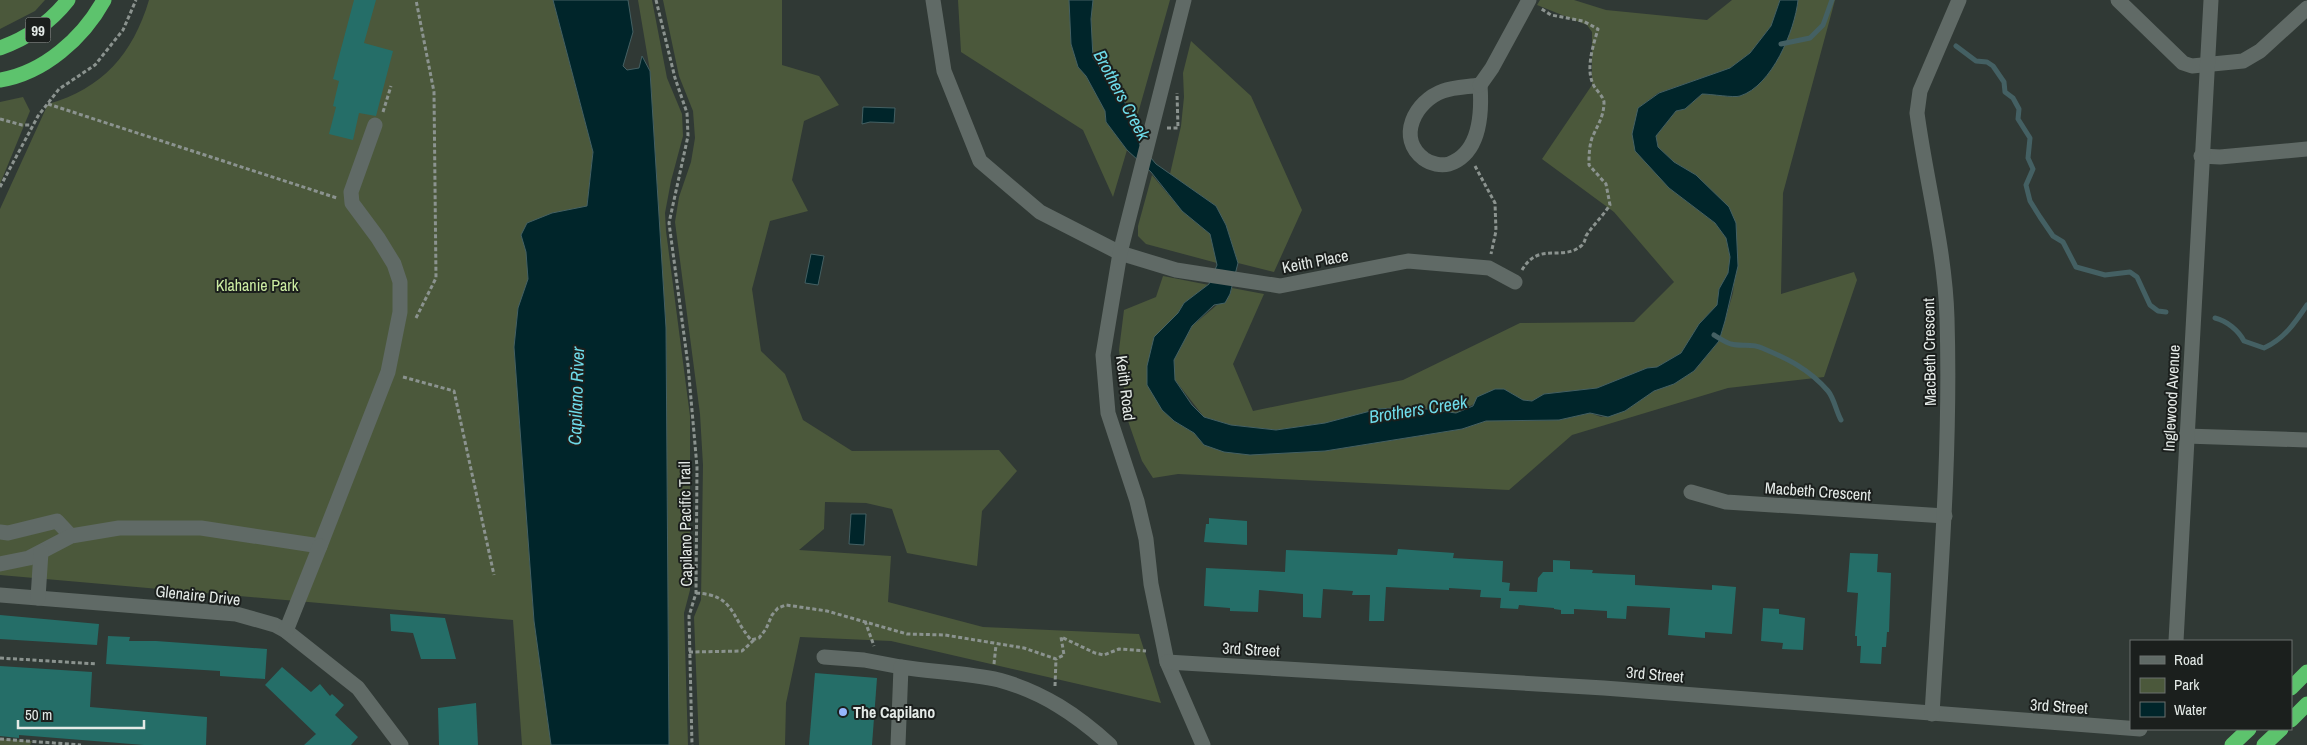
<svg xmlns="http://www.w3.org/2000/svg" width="2307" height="745" font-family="'Archivo Narrow',sans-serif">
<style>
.green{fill:#4b583b}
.water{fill:#00252a;stroke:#446063}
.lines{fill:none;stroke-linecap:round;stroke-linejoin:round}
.stream{stroke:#446063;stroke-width:5}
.building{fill:#256e68}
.path{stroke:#8b938f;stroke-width:3;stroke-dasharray:4 2.5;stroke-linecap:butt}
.minor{stroke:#606a66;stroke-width:15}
.highway{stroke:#5dc36d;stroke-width:15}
.poi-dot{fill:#96b6fd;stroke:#1b1f1d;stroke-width:2}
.labels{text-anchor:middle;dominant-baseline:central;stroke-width:4;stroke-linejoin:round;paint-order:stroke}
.shield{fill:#1b1f1d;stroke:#a8adaa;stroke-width:1}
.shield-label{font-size:15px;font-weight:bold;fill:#e4eae7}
.street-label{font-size:16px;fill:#e4eae7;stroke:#1b1f1d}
.park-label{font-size:16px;fill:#cceca2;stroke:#1b1f1d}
.poi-label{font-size:16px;font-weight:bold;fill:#e4eae7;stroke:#1b1f1d;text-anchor:start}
.water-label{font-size:18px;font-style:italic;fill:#6edbe9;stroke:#1b1f1d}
</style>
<rect width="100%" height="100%" fill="#303935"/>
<g class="green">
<polygon points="0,0 45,0 35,11 0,29"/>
<path d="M 149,0 L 553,0 L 593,152 L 587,206 L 518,308 L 514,347 L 534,621 L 551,745 L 522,745 L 513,620 L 0,575 L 0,209 L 48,104 C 102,89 133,54 149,0 Z"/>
<polygon points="638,0 652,0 667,78 682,114 683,136 671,181 665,213 666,231 690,416 690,590 684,613 688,745 669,745 666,328 650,71"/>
<polygon points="663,0 782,0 782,65 819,76 839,105 804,121 792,180 808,211 770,221 752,289 761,351 785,374 803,420 852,451 999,450 1017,471 982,511 977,566 907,553 892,509 866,503 825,502 824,529 799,550 891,556 888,602 983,627 1139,634 1161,703 891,641 800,637 786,703 785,745 699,745 694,617 701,600 703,465 700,414 675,222 679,197 691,162 695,138 693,111 679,76"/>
<polygon points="958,0 1069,0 1071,44 1078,67 1086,76 1105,111 1106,122 1127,150 1113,197 1083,130 961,52"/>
<polygon points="1093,0 1170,0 1135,124 1123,97 1093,58 1091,19"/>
<polygon points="1540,0 1574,0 1606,10 1707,20 1732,0 1780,0 1771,26 1750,53 1730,68 1658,93 1638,108 1655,170 1669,188 1715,223 1726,238 1730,258 1728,273 1719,289 1717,305 1699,324 1681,353 1657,367 1647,368 1597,388 1544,394 1532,401 1523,400 1504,389 1456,413 1411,407 1378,409 1325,423 1276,430 1231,425 1204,417 1175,380 1173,361 1192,326 1230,294 1232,288 1264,294 1233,364 1253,411 1403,380 1520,323 1634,322 1674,282 1614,212 1542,159 1592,85 1592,32 1587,25 1537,5"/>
<path d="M 1798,0 L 1835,0 L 1783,193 L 1781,294 L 1854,272 L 1857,280 L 1824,377 L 1728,388 L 1572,435 L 1509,490 L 1178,474 L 1153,478 L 1142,461 L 1128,421 L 1119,350 L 1124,310 L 1156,297 L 1163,276 L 1209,285 L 1184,303 L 1178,313 L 1154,337 L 1174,421 L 1194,433 L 1204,445 L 1325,451 L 1462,429 L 1486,421 L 1559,420 L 1590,413 L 1601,417 L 1625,411 L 1654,391 L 1674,384 L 1694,371 L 1719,341 L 1733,293 L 1737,257 L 1696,175 L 1674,162 L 1658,147 L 1656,136 L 1676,111 L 1685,109 L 1702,94 C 1711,94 1734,98 1740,96 C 1769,87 1795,27 1798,0 Z"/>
<polygon points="1191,41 1251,96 1302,210 1274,272 1238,263 1226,225 1216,206 1170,174 1181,126 1184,97 1183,73"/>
<polygon points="23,97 30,111 0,184 0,102"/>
<polygon points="1152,175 1182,211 1210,234 1217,263 1146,244 1138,236 1138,226"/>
<polygon points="0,739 32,741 30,745 0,745"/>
</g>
<g class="water">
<polygon points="553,0 628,0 633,32 623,66 627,70 639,68 642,56 650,71 666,328 669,745 551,745 534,621 514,347 518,308 528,279 526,252 521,235 527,223 552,213 587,206 593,152"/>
<path d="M 1069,0 L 1093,0 L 1091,19 L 1093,58 L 1123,97 L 1140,145 L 1156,164 L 1216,206 L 1226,225 L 1238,263 L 1230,294 L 1225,303 L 1214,305 L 1192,326 L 1174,360 L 1175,380 L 1192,405 L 1204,417 L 1231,425 L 1276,430 L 1325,423 L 1378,409 L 1411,407 L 1456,413 L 1473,406 L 1477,397 L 1495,389 L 1504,389 L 1523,400 L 1532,401 L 1544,394 L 1597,388 L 1647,368 L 1657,367 L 1681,353 L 1699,324 L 1717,305 L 1719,289 L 1728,273 L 1730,257 L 1726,238 L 1715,223 L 1669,188 L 1635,151 L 1632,134 L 1638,108 L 1659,93 L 1730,68 L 1750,53 L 1771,26 L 1780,0 L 1798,0 C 1795,30 1772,86 1740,96 C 1734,98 1711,94 1702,94 L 1685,109 L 1676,111 L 1656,136 L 1658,147 L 1674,162 L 1696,175 L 1729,207 L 1736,223 L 1738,266 L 1725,321 L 1719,341 L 1694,371 L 1674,384 L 1654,391 L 1625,411 L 1608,417 L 1590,413 L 1559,420 L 1486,421 L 1462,429 L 1325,451 L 1250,455 L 1224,452 L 1204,445 L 1194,433 L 1174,421 L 1162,410 L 1147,385 L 1147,366 L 1154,337 L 1178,313 L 1184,303 L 1209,284 L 1217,265 L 1210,234 L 1182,211 L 1151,172 L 1127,150 L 1106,122 L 1105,111 L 1086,76 L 1078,67 L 1071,44 Z"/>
<polygon points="863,107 895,108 894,123 870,122 862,124"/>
<polygon points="811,254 824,256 818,285 805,283"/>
<polygon points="851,514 866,514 864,545 849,544"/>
</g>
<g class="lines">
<g class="stream">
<polyline points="1781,44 1810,38 1823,25 1832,0"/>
<polyline points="1956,46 1976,61 1987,62 1993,66 2004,82 2005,92 2013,98 2019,109 2018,119 2030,138 2028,158 2033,169 2026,185 2030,201 2040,217 2053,236 2063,242 2076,267 2105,275 2130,272 2137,277 2150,305 2158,311 2166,312"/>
<path d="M 2215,318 C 2227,321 2238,330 2244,341 L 2264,348 C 2284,339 2295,323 2307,305"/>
<path d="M 1714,335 C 1719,338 1725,342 1731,344 C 1741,347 1752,343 1762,348 C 1788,359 1809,369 1828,391 C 1834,398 1836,411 1841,420"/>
</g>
</g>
<g class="building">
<polygon points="354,0 376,0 364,43 393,51 376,116 359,113 353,140 329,134 336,107 333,106 339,81 333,79"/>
<polygon points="1209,518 1247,521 1247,545 1204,542 1206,524 1209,524"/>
<polygon points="1398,549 1454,553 1453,558 1503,561 1502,582 1510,583 1509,591 1537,592 1538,578 1543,572 1553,572 1553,560 1570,561 1570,569 1593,570 1592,573 1635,575 1635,585 1712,590 1712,585 1736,587 1732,634 1705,632 1705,638 1668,635 1670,608 1627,606 1626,619 1607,618 1607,611 1574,609 1574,614 1561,614 1561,610 1554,609 1554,608 1519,605 1518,609 1500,608 1501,598 1480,597 1481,590 1449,588 1449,590 1386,587 1384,621 1369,621 1370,595 1352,595 1353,591 1323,589 1321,618 1303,617 1303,594 1259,590 1258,612 1230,611 1230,608 1204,606 1206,568 1285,572 1286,550 1397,555"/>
<polygon points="1850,553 1878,554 1877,572 1891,573 1889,632 1887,632 1886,647 1882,647 1881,664 1860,663 1861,646 1857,646 1857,636 1855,636 1858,593 1847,592"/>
<polygon points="1763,608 1779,609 1779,614 1805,618 1803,650 1782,649 1783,643 1761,641"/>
<polygon points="390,614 445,618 456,659 421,659 413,633 391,631"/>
<polygon points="0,615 99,624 97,645 0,639"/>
<polygon points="108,636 130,637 129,641 156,641 267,649 265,679 220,676 220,671 106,664"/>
<polygon points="0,666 92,672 90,707 207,717 206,745 144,745 19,735 19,738 0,736"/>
<polygon points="282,667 311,692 320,684 330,696 332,694 344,705 335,715 358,737 351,745 304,745 316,734 265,685"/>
<polygon points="815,673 877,678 872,745 809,745"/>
<polygon points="476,703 478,745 439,745 438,708"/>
</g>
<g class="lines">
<g class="path">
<polyline points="656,0 675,78 687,113 688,136 669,223 688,365 697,467 696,593 689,616 692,745"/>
<polyline points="48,104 337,198"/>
<polyline points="383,112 391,86"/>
<polyline points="0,119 22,125 31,125"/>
<polyline points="1167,128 1178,128 1177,93"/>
<polyline points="1475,166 1495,203 1496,231 1491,254"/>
<polyline points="0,187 38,116 59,89 95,65 123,30 136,0"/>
<path d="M 1522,270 C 1539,241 1561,262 1581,246 C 1584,244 1585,240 1586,236 C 1593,225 1603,216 1610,205 L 1606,184 L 1589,165 C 1589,157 1589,147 1592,138 C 1597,126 1604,117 1604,102 C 1603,96 1597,91 1594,86 C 1585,70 1593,46 1598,29 L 1583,21 L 1551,15 L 1540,8"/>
<polyline points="416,318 436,278 434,92 416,0"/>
<polyline points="403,377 454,391 494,575"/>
<path d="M 696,593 C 734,595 730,615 751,640 L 759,638 L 766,629 L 772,615 L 778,608 L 786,605 L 827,611 L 907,634 L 945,635 L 1024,648 L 1056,659 L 1064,655 L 1061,637 L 1095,653 L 1104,655 L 1119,649 L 1146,651"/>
<polyline points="865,621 874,646"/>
<polyline points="689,652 742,651 754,640"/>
<polyline points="0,658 97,664"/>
<polyline points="994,664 996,645"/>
<polyline points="1055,686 1056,659"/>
<polyline points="0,739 81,745"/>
</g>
<g class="minor">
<polyline points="933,0 944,71 980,161 1040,212 1120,253 1176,270 1280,286 1408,261 1489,268 1515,282"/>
<polyline points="1184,0 1120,253 1103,355 1108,413 1137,501 1146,539 1151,584 1167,662 1203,745"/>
<polyline points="2118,0 2183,63 2192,66 2243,61 2260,51 2307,8"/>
<path d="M 1480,85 C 1482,112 1481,153 1449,164 C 1441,166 1431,164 1424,159 C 1396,138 1415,101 1443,91 C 1454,87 1468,87 1480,85 Z"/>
<polyline points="1480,85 1492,68 1529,0"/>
<polyline points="2201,156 2220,157 2307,149"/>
<polyline points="2186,436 2307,440"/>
<polyline points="1691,492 1726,502 1945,516"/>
<polyline points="0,532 8,533 57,521 71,536"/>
<polyline points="0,564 29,558 71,536 119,528 201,528 320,546 388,372 400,312 400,282 394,264 378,238 352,203 351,192 375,125"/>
<polyline points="0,595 236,614 275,625 286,631 358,688 401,745"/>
<polyline points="38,598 41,552"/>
<polyline points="286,631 320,546"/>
<polyline points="2176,641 2211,0"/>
<polyline points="824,657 864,660 901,667"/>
<polyline points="1167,662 1604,688 2140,729"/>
<path d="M 1932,714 C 1940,582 1951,450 1947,318 C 1945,249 1926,181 1917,113 L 1920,91 L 1959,0"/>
<path d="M 898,745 L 901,667 C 932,672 968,673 999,680 C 1043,692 1077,715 1110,745"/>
</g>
<g class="highway">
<path d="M 0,48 C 28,38 50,23 68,0"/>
<path d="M 0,80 C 44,73 83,38 104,0"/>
<polyline points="2291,688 2307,672"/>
<polyline points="2291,720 2307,704"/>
<polyline points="2232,745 2249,729"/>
<polyline points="2264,745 2281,729"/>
</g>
</g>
<circle class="poi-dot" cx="843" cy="712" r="5"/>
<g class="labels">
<rect class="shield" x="25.5" y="17.5" width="25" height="25" rx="4"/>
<g class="shield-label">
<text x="38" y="30">99</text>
</g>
<g class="street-label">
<text transform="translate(1315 261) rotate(-11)">Keith Place</text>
<text transform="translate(1929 352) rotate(-91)">MacBeth Crescent</text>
<text transform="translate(1126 388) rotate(83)">Keith Road</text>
<text transform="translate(2171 398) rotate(-87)">Inglewood Avenue</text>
<text transform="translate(1818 491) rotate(4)">Macbeth Crescent</text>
<text transform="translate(685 524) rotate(-91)">Capilano Pacific Trail</text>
<text transform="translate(198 595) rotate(6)">Glenaire Drive</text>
<text transform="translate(1251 649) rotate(3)">3rd Street</text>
<text transform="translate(1655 674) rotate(5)">3rd Street</text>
<text transform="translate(2059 706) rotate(4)">3rd Street</text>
</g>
<g class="park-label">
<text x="257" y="285">Klahanie Park</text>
</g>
<g class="poi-label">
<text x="853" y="712">The Capilano</text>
</g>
<g class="water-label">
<text transform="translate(1122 95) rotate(62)">Brothers Creek</text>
<text transform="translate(576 396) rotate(-88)">Capilano River</text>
<text transform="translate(1418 409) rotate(-9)">Brothers Creek</text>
</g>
</g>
<rect x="2130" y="640" width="162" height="90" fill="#1b1f1d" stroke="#6b706e"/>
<rect x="2140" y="656" width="25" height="8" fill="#606a66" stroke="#6b706e"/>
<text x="2174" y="665" font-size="15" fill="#e4eae7">Road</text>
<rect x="2140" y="678" width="25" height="15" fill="#4b583b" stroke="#6b706e"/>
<text x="2174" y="690" font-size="15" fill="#e4eae7">Park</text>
<rect x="2140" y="702" width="25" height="15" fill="#00252a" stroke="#6b706e"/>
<text x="2174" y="715" font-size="15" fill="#e4eae7">Water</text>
<path d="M18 720v8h126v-8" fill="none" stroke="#e4eae7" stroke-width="2.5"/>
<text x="25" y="720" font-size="15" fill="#e4eae7" stroke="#1b1f1d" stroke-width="4" paint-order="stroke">50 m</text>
</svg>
